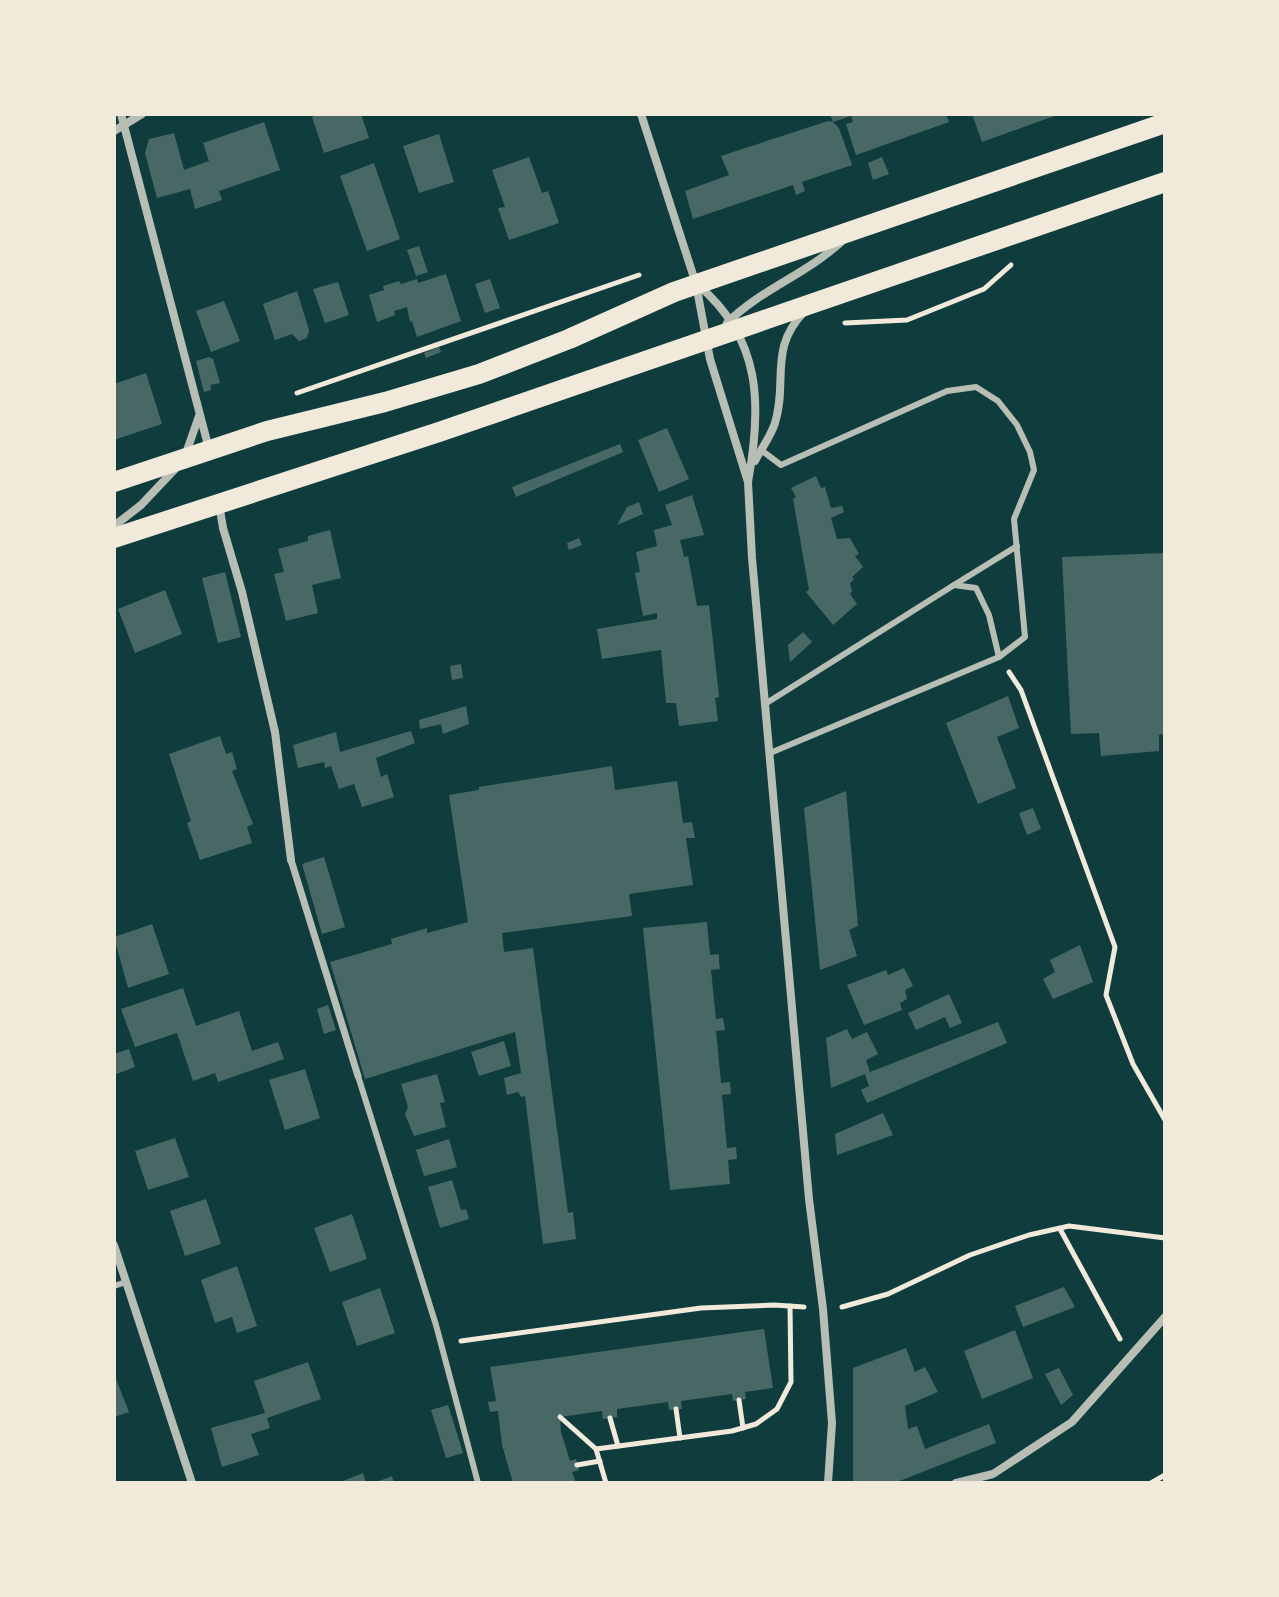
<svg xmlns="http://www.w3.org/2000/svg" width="1279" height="1597" font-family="'Open Sans',sans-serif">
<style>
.building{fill:#486865}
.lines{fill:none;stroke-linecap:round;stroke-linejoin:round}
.path{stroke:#f1e9da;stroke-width:5}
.service{stroke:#b8beb3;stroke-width:6}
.pedestrian{stroke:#b8beb3;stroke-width:7}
.minor{stroke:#b8beb3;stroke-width:8}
.primary{stroke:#f1e9da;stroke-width:20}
</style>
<rect width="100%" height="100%" fill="#0f3d3e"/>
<g class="building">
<polygon points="321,114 361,114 369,138 324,153 312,117"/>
<polygon points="830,114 946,114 949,122 856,155 846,124 853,122 851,116 833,122 839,128 852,165 802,182 805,191 796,195 793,185 693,219 685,191 729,175 721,156 828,121 833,122"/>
<polygon points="972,114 1060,114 982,142"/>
<polygon points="264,122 280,170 219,191 222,200 195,209 190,189 157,198 145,153 149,139 174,133 184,170 209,161 203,143"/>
<polygon points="439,134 454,182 419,193 403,146"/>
<polygon points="529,157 542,193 548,191 559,223 509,240 498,208 505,207 492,170"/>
<polygon points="882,157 889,174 873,180 868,163"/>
<polygon points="374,163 400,239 367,251 340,176"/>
<polygon points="419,246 428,272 416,276 407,250"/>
<polygon points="446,274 461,321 417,337 412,321 410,322 407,307 394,311 395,315 377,322 369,295 384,290 383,286 399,281 401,284 417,279 418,283"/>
<polygon points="490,279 500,308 485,313 475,284"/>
<polygon points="338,282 349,315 325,323 313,289"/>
<polygon points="297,291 309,330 307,338 299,341 292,334 275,340 263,304"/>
<polygon points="224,301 240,341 211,352 196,311"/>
<polygon points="439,347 441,352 426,358 424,353"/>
<polygon points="209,357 213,359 220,383 210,385 211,390 204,392 196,361"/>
<polygon points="146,373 162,424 114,440 114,384"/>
<polygon points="667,428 689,479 659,492 638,440"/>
<polygon points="620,444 623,452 516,497 512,487"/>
<polygon points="816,476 821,488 825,487 831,508 842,506 844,512 831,518 837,539 850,538 859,554 855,556 863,567 852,577 854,579 850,583 852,591 850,594 857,604 833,625 806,592 809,590 793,499 796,497 791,488"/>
<polygon points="692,495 704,535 680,540 684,557 688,556 697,606 709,605 719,697 715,698 718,721 679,726 676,703 666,703 661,650 602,659 597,629 657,619 657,613 643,616 635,573 640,572 636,552 657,546 654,530 672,525 665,505"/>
<polygon points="639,502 643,514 617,525 627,507"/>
<polygon points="330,530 341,578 312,585 318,613 286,621 274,574 284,572 278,549 308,541 308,536"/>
<polygon points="579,538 582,545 569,550 567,543"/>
<polygon points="1165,553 1165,734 1159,735 1159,751 1101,756 1099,733 1071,734 1062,557"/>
<polygon points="225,572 241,637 218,643 202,578"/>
<polygon points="165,590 182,634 135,653 118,609"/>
<polygon points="803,632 812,642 790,662 788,645"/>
<polygon points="461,664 463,678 452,680 450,666"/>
<polygon points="1008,696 1019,728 997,737 1016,788 978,804 946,723"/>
<polygon points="466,706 469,724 443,734 441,724 420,729 419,720"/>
<polygon points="411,731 415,743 376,758 381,777 387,774 394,797 362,807 354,784 339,789 331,766 325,768 324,762 298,768 293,745 336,732 340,752"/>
<polygon points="220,736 226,754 232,752 237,769 232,771 253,824 247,827 252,843 200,860 187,823 191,821 169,754"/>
<polygon points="612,766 615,790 677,781 683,823 692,822 695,838 686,838 693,885 629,894 632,916 502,933 504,952 533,948 568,1213 573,1212 576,1239 543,1244 525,1096 521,1097 518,1092 507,1095 504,1078 521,1073 515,1032 365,1079 330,962 392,944 391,939 427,928 427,933 468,922 449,795 479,790 479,787"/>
<polygon points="846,791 858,926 849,930 857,956 820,970 804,808"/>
<polygon points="1033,808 1041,829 1027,835 1019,813"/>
<polygon points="324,857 345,927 322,934 302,864"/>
<polygon points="707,922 710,955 719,954 719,962 720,969 711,970 716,1019 723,1018 725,1030 716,1031 721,1083 730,1082 731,1094 722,1095 727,1148 736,1147 737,1159 728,1160 730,1184 670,1190 643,928"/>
<polygon points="152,924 169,974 128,988 114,937"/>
<polygon points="1080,945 1093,982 1053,999 1043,979 1055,972 1050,960"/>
<polygon points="904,968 913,986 905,990 907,999 900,1003 902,1010 864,1025 847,985 886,970 888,975"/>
<polygon points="183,988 196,1026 239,1011 252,1051 278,1042 284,1059 218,1082 215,1073 193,1081 177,1033 135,1047 121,1009"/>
<polygon points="949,994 962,1023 950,1028 945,1017 916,1030 908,1013"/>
<polygon points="328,1005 336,1030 324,1034 317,1009"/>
<polygon points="998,1022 1007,1043 867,1103 861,1090 869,1086 865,1074 831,1088 826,1038 847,1029 852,1039 867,1032 878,1054 866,1060 870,1072"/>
<polygon points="504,1041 511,1066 479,1076 471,1052"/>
<polygon points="129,1049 135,1067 114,1075 114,1054"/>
<polygon points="305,1069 320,1118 285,1130 269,1080"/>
<polygon points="437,1074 445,1102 440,1103 446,1127 414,1136 405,1114 408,1107 401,1084"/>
<polygon points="883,1113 893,1135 837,1155 835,1134"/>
<polygon points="175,1138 189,1177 148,1190 135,1151"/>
<polygon points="449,1139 457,1167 424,1176 416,1150"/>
<polygon points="452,1180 461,1210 466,1209 469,1219 440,1228 428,1187"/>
<polygon points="206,1199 221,1244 185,1256 170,1211"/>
<polygon points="352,1214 367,1259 330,1272 314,1228"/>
<polygon points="237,1266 257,1326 237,1333 232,1317 215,1323 201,1280"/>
<polygon points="1064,1287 1075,1307 1023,1327 1015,1306"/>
<polygon points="380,1288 395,1333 357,1346 342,1302"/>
<polygon points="764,1329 773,1388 745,1392 746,1399 733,1401 732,1394 681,1401 682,1409 669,1410 668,1402 617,1409 617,1417 603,1419 602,1411 560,1417 561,1432 570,1461 576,1459 579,1470 572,1472 576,1483 513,1483 502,1445 498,1411 490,1412 488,1402 496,1401 490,1367"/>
<polygon points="1015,1330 1033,1378 982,1399 964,1351"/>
<polygon points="906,1348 915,1372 925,1367 938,1392 905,1406 908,1429 917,1426 925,1449 989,1424 996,1443 902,1480 891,1483 853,1483 853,1368"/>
<polygon points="308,1362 321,1399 267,1418 270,1428 251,1434 259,1455 222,1467 211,1428 265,1413 254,1381"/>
<polygon points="1059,1368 1073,1395 1061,1405 1045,1374"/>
<polygon points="114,1374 129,1412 114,1417"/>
<polygon points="448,1405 463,1453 446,1458 431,1410"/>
<polygon points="363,1473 366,1483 338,1483"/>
<polygon points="392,1476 394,1483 374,1483"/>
</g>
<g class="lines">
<g class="path">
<polyline points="845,323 907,320 984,289 1011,265"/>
<polyline points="297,393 639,275"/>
<polyline points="1009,672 1021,690 1115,947 1106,995 1133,1064 1165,1120"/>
<polyline points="1060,1229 1120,1339"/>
<polyline points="842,1307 888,1294 970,1255 1029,1235 1069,1226 1165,1238"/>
<polyline points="461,1341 701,1308 774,1305 804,1307"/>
<polyline points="739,1400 743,1428"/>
<polyline points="676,1409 680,1438"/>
<polyline points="560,1417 596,1449"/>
<polyline points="610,1418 618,1446"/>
<polyline points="577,1465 600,1461"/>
<polyline points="606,1483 596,1449 732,1431 756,1424 777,1409 791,1382 790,1306"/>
<polyline points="1151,1483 1165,1475"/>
</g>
<g class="service">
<polyline points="761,450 781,465 947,391 976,387 998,401 1017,425 1030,452 1034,470 1014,519 1025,637 999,657 770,753"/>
<polyline points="954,585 1017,546"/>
<polyline points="765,704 954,585 976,588 989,615 999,657"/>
<polyline points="358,1076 436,1325 478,1483"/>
<polyline points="114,1286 126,1282"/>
</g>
<polyline class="pedestrian" points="291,860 358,1076"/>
<g class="minor">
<polyline points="121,114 209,449"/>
<polyline points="641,114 696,284 710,359 748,482 752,558 809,1199 823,1309 832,1423 828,1483"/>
<polyline points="114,131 142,114"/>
<path d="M 698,285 C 762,339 762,406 748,482"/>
<path d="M 727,323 C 761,289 807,274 842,241"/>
<polyline points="185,456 199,416"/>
<path d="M 755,461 C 761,449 771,436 775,423 C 788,381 768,348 805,311"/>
<polyline points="219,504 223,528 242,592 275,732 291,860"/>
<polyline points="114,526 141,505 177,467"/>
<polyline points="114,1245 192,1483"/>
<polyline points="956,1483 993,1474 1072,1422 1165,1317"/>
</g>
<g class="primary">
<polyline points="114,482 267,431 385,402 479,374 569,339 674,292 1165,123"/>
<polyline points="114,538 439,432 1165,182"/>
</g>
</g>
<rect width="1279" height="1597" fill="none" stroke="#f1e9da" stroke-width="232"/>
</svg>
